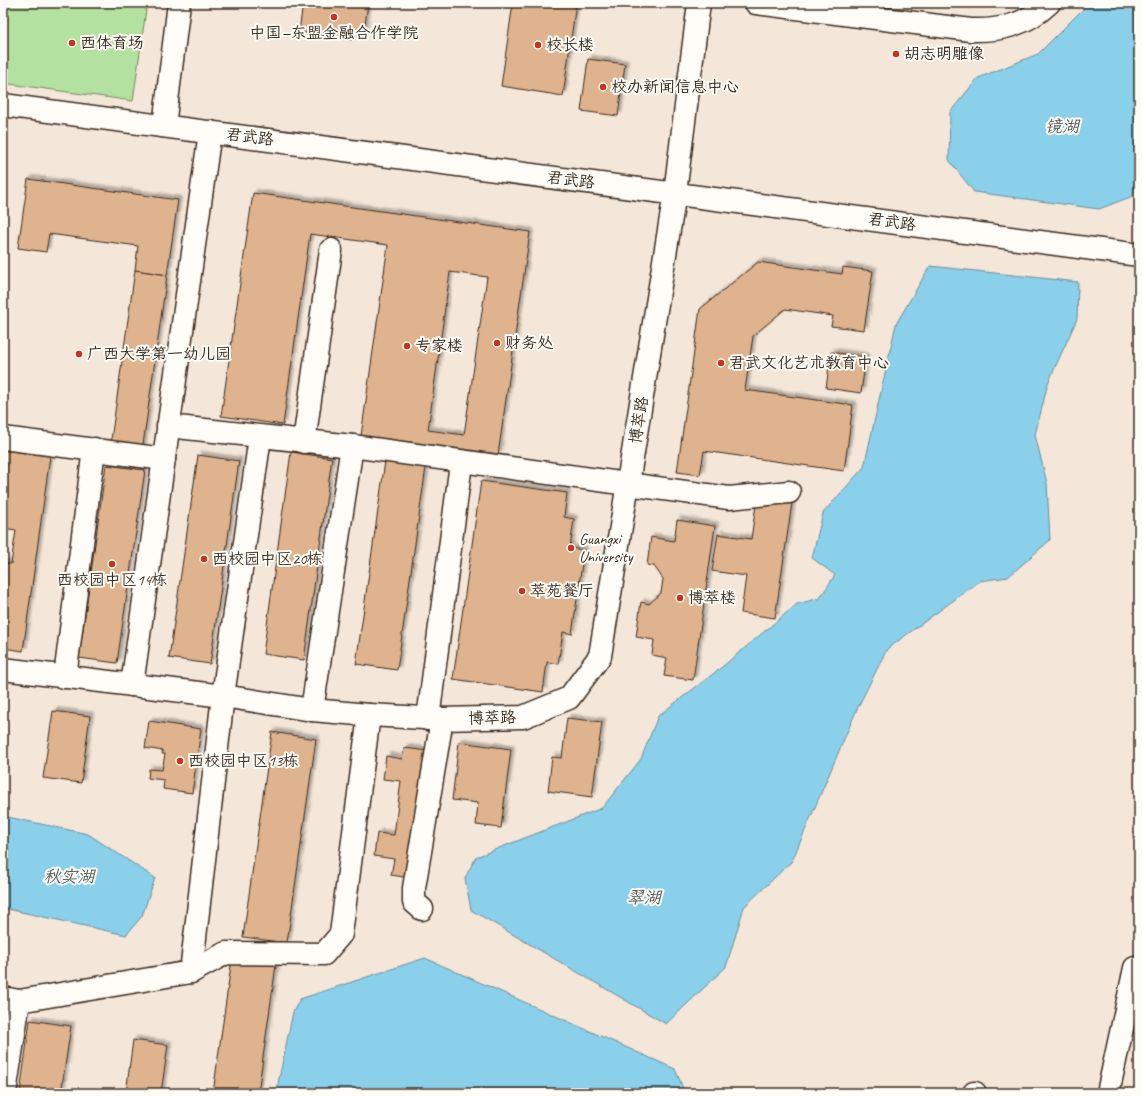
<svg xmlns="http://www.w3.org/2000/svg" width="1142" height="1096" font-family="Caveat,'LXGW WenKai TC',sans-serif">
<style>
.built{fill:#f4e6d8}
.green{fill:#b3e1a0;stroke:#77865f}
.water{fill:#8ad0eb;stroke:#6a8e99}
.building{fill:#deb38e;stroke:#3b2a1e;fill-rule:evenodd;filter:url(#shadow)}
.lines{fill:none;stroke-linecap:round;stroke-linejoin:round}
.minor-casing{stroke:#3b2a1e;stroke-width:25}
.minor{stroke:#fdfcf7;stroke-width:22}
.poi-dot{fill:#c8321e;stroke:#fdfcf7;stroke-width:1.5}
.labels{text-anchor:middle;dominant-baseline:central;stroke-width:4;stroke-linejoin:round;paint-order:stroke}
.poi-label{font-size:16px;fill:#3b2a1e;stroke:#fdfcf7;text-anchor:start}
.street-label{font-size:16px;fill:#3b2a1e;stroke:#fdfcf7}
.water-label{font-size:17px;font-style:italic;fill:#535c5c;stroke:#fdfcf7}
</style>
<defs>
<filter id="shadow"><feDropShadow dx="3.5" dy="-3.5" stdDeviation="1" flood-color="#0004"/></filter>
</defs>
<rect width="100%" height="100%" fill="#fdfcf7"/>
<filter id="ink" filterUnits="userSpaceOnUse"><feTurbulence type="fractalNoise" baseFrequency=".025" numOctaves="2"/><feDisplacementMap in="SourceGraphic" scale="8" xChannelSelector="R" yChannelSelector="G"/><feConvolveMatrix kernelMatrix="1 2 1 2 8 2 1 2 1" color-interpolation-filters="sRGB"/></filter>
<g filter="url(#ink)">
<rect class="built" x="3" y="3" width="1136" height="1090"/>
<polygon class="green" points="3,3 147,3 133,101 3,83"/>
<g class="water">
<polygon points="1089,3 1139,3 1139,155 1133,196 1099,209 974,192 949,160 950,112 978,78 1038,54"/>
<polygon points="930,266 1078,282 1077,319 1048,383 1035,435 1047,483 1050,540 1008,577 980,581 887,649 857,709 792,861 744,907 726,967 666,1024 471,910 465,878 476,857 602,808 641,759 658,716 722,667 797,604 820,598 835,575 812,558 823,513 864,467 896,324"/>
<polygon points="3,816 88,834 155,878 142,916 126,935 3,908"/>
<polygon points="425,958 675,1069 685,1093 276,1093 293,1012 300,999"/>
</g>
<g class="building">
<polygon points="303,3 368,3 364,33 353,31 352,40 299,32"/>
<polygon points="513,3 576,3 563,96 501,86"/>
<polygon points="588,59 625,64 618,116 581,111"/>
<polygon points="28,179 178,200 167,275 135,270 138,246 49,234 46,252 18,248"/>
<path d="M 253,193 L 530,232 L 498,455 L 361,436 L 388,245 L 310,234 L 283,425 L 221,416 ZM 450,272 L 487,277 L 464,435 L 428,430 Z"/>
<polygon points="758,262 842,274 843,267 873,271 864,330 831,326 833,316 785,309 753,336 745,390 853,405 844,471 704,451 700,475 677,472 700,309"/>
<polygon points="135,270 167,275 142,452 110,447"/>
<polygon points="831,352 866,357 861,393 826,388"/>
<polygon points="3,450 50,456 23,651 3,648 3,563 11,564 16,530 3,528"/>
<polygon points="291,452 332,458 304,660 263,654"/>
<polygon points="198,455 239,461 210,664 169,658"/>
<polygon points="385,461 426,467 397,670 356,664"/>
<polygon points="106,465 145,470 117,663 79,658"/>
<polygon points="481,481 567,493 564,517 574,519 570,548 584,550 572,634 563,632 558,664 547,662 543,692 453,679"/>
<polygon points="757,498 792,503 775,618 741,613 746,576 712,571 718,534 751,539"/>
<polygon points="677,520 715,526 693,680 664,676 667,658 652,655 654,640 636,637 641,602 649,604 661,593 663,579 654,566 647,565 651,537 674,541"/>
<polygon points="53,711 90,716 81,783 43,778"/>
<polygon points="567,718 602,722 592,797 548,791 552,757 562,758"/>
<polygon points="149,721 201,729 192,793 163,789 164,780 148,778 149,769 162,770 165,754 162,754 163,751 145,748"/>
<polygon points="272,732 316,739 287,943 243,937"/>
<polygon points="459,742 511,749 501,828 476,825 478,803 452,800"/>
<polygon points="404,748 428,751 410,878 391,875 394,859 374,856 377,833 394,835 401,781 383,779 386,756 402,759"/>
<polygon points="232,958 276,965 258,1093 213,1093"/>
<polygon points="30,1020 71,1026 61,1093 20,1093"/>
<polygon points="133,1040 168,1045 161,1093 126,1093"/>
</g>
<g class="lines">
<g class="minor-casing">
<g id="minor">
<path d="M 756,3 L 971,30 C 1002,31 1027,24 1049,3"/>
<polyline points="3,105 1139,255"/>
<polyline points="164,126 179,3"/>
<polyline points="168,426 352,446 729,498 789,492"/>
<polyline points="3,438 164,459"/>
<polyline points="304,442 331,250"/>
<polyline points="3,669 223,696 312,710 369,715 442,719 523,717 569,698 600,656 675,193 699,3"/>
<polyline points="65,677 94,449"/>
<polyline points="132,685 210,132"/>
<polyline points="312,710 352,446"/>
<polyline points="428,719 461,463"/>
<polyline points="422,909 414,902 414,888 442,719"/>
<polyline points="191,972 223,696 260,437"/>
<polyline points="3,998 19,1001 191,972 226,953 324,954 341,934 369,715"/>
<polyline points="5,1093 19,1001"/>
<polyline points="974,1093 975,1093"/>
<polyline points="1108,1093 1135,968 1139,969"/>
</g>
</g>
<use href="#minor" class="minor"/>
</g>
</g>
<g class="poi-dot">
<circle cx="334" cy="17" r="4"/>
<circle cx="72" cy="43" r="4"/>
<circle cx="538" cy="45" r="4"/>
<circle cx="896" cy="54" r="4"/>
<circle cx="603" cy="87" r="4"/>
<circle cx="497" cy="343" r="4"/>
<circle cx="407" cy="346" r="4"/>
<circle cx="79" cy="354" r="4"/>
<circle cx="721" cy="363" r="4"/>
<circle cx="571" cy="548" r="4"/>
<circle cx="204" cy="559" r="4"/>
<circle cx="112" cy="564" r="4"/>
<circle cx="522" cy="591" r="4"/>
<circle cx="680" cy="598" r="4"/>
<circle cx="180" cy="761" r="4"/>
</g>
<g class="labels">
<g class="poi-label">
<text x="334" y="33" text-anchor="middle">中国—东盟金融合作学院</text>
<text x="80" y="43">西体育场</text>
<text x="546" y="45">校长楼</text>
<text x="904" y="54">胡志明雕像</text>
<text x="611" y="87">校办新闻信息中心</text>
<text x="505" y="343">财务处</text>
<text x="415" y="346">专家楼</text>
<text x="87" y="354">广西大学第一幼儿园</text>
<text x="729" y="363">君武文化艺术教育中心</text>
<text x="579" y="539">Guangxi<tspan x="579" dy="18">University</tspan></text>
<text x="212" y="559">西校园中区20栋</text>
<text x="112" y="580" text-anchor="middle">西校园中区14栋</text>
<text x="530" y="591">萃苑餐厅</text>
<text x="688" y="598">博萃楼</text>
<text x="188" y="761">西校园中区13栋</text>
</g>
<g class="street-label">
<text transform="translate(250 137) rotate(7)">君武路</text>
<text transform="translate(571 180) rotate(7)">君武路</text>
<text transform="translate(892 222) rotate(8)">君武路</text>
<text transform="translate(639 420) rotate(-81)">博萃路</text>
<text transform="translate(492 718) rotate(-2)">博萃路</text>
</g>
<g class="water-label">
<text x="1062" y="126">镜湖</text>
<text x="69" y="876">秋实湖</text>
<text x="644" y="897">翠湖</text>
</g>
</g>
<rect width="1142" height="1096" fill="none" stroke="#fdfcf7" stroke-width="16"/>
<rect x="8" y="8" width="1126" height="1080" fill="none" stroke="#3b2a1e" stroke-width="1.5" filter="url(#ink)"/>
</svg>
